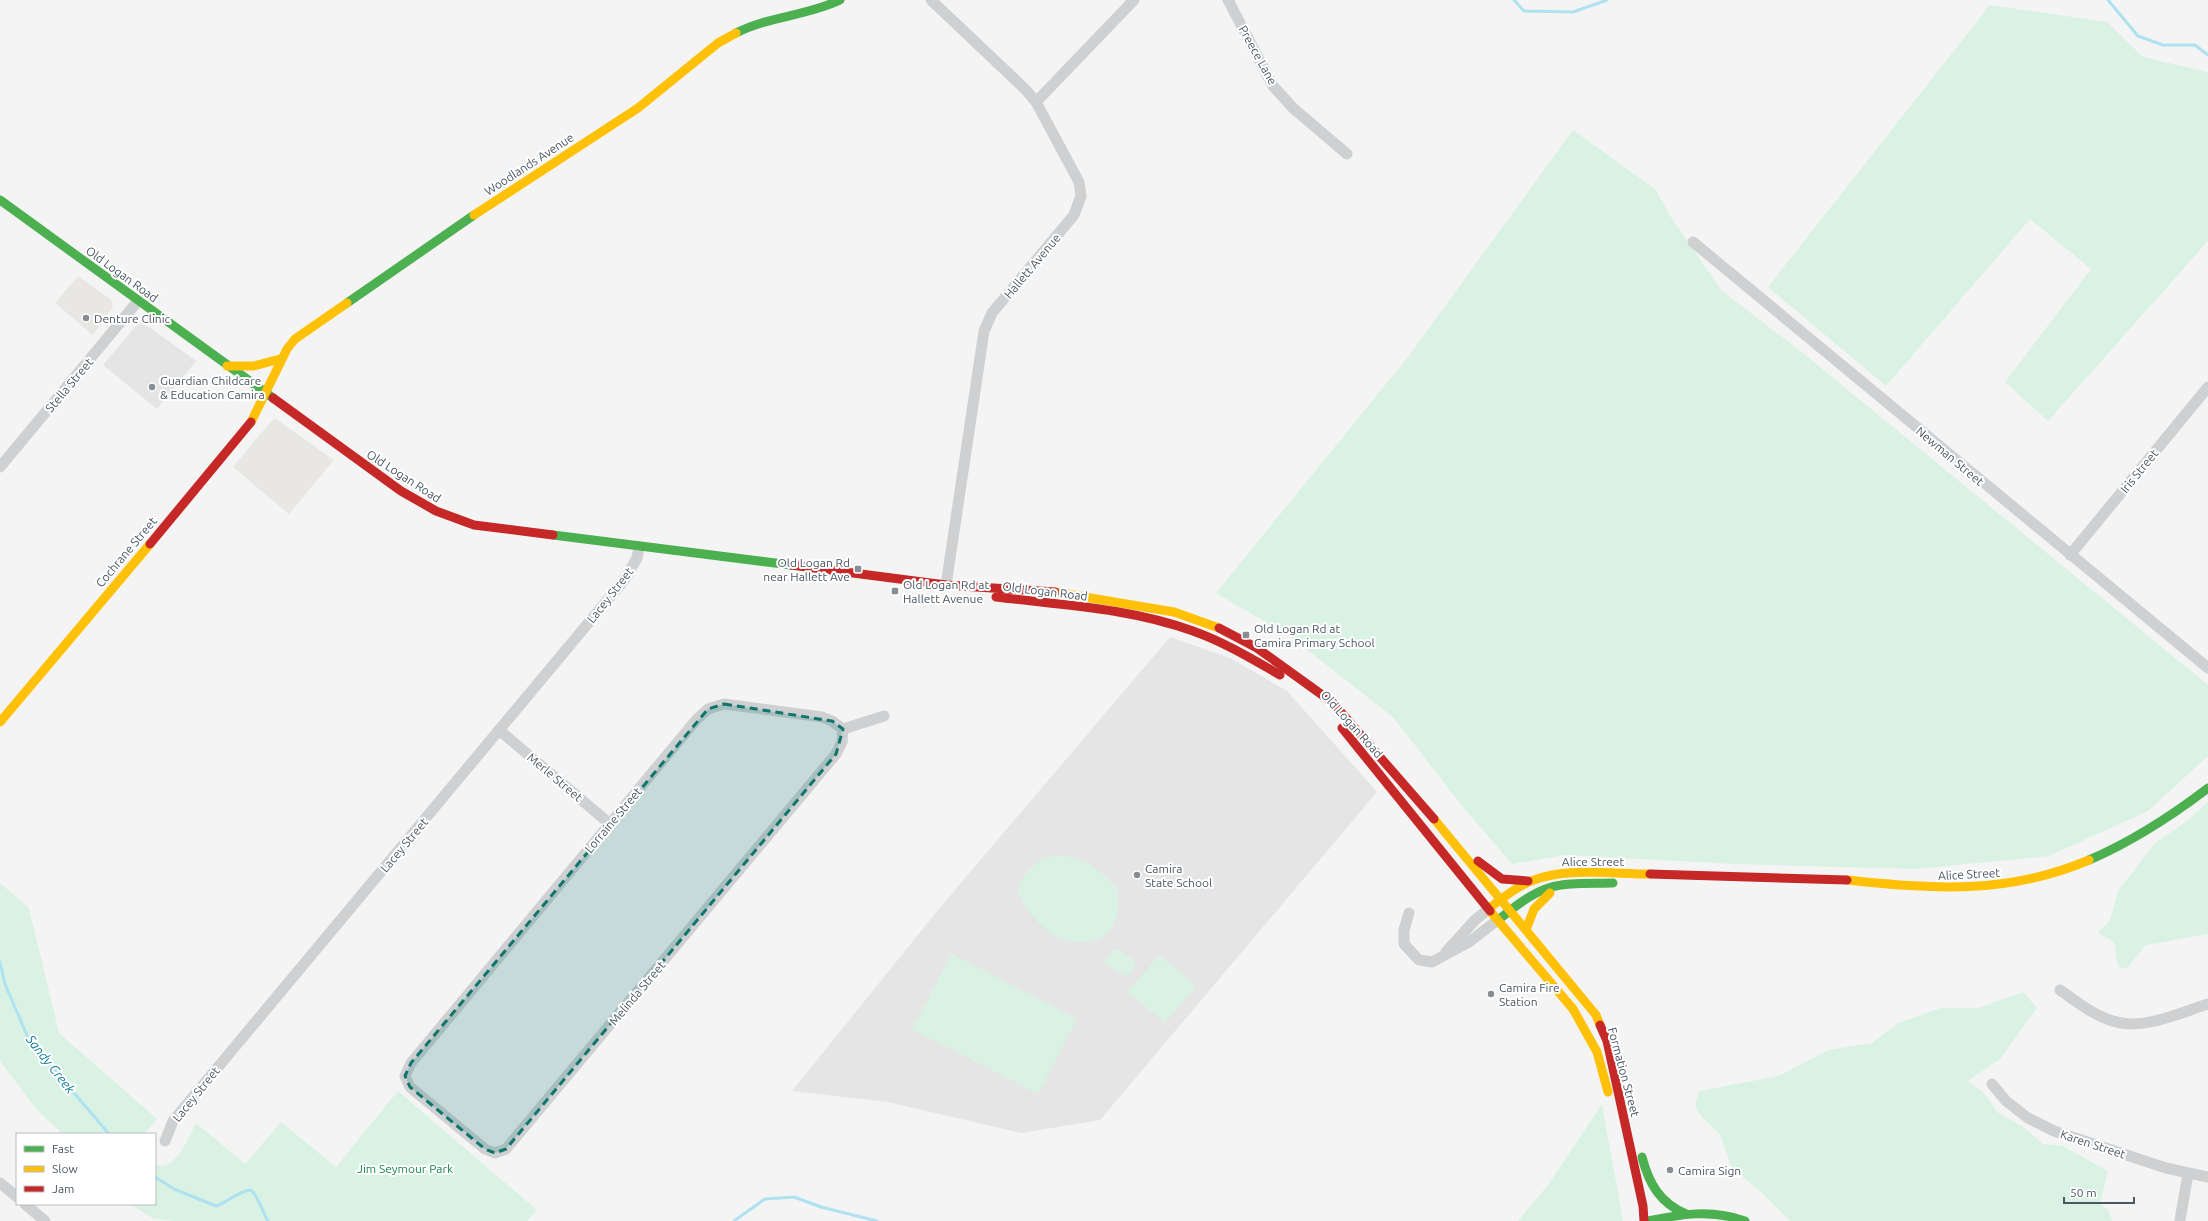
<svg xmlns="http://www.w3.org/2000/svg" width="2208" height="1221" font-family="Ubuntu,sans-serif">
<style>
.commercial{fill:#e8e7e3}
.education{fill:#e6e5e6}
.green{fill:#d9f2e3}
.lines{fill:none;stroke-linecap:round;stroke-linejoin:round}
.stream{stroke:#aee2f0;stroke-width:3}
.street{stroke:#ced0d2;stroke-width:11}
.fast{stroke:#4caf50;stroke-width:9}
.slow{stroke:#ffc107;stroke-width:9}
.jam{stroke:#c62828;stroke-width:9}
.marked{fill:#0f766e;fill-opacity:0.2;stroke:#0f766e;stroke-width:3;stroke-dasharray:8 5;stroke-linejoin:round}
.poi-dot{fill:#868d94;stroke:#fff;stroke-width:1.5}
.labels{text-anchor:middle;dominant-baseline:central;stroke-width:4;stroke-linejoin:round;paint-order:stroke}
.street-label{font-size:12px;fill:#4a5661;stroke:#fff}
.poi-label{font-size:12px;fill:#4a5661;stroke:#fff;text-anchor:start}
.park-label{font-size:12px;fill:#17864f;stroke:#fff}
.water-label{font-size:13px;font-style:italic;fill:#0c7c9b;stroke:#fff}
</style>
<rect width="100%" height="100%" fill="#f4f4f4"/>
<g class="commercial">
<polygon points="78,276 111,300 113,307 93,335 55,303"/>
<polygon points="276,419 334,460 289,514 233,467 272,420"/>
</g>
<g class="education">
<polygon points="140,323 146,325 196,361 157,409 103,365 136,326"/>
<polygon points="1170,637 1230,658 1287,691 1377,792 1100,1120 1021,1133 888,1102 792,1091 938,910"/>
</g>
<g class="green">
<polygon points="1990,5 2107,22 2143,57 2208,72 2208,241 2048,421 2005,382 2091,269 2030,219 1886,386 1768,287"/>
<polygon points="1573,130 1655,189 1671,217 1721,290 1799,350 2208,685 2208,756 2148,811 2049,856 1916,869 1735,864 1565,855 1512,864 1463,807 1393,717 1288,635 1216,593 1408,357"/>
<path d="M 2208,802 L 2208,934 L 2146,945 L 2126,969 L 2119,967 C 2110,947 2126,946 2098,933 L 2110,920 L 2118,891 L 2155,843 L 2187,821 Z"/>
<path d="M 1055,855 C 1075,857 1089,861 1104,875 C 1107,879 1112,882 1115,886 C 1119,892 1119,902 1118,910 C 1116,924 1108,937 1093,941 C 1058,949 1032,922 1018,892 C 1023,871 1034,862 1055,855 Z"/>
<polygon points="0,883 29,908 59,1033 157,1119 144,1134 63,1134 37,1110 0,1061"/>
<polygon points="1113,949 1116,949 1134,960 1136,964 1128,975 1125,976 1106,964 1105,961"/>
<polygon points="952,954 1077,1019 1038,1094 912,1029"/>
<polygon points="1159,955 1196,986 1165,1023 1128,992"/>
<polygon points="2023,992 2037,1008 2000,1059 1968,1081 1984,1093 1997,1112 2023,1127 2043,1144 2063,1146 2108,1171 2100,1202 2109,1211 2112,1221 1790,1221 1762,1193 1731,1166 1720,1134 1701,1116 1695,1105 1699,1091 1779,1076 1828,1050 1872,1043 1898,1023 1941,1008 1979,1008"/>
<path d="M 398,1091 L 537,1210 L 527,1221 L 175,1221 L 154,1219 L 130,1204 L 155,1204 L 155,1164 C 175,1174 189,1136 196,1123 L 245,1164 L 281,1122 L 336,1167 Z"/>
<polygon points="1602,1104 1623,1221 1518,1221 1548,1185"/>
</g>
<g class="lines">
<g class="stream">
<polyline points="1514,0 1524,11 1573,12 1607,0"/>
<polyline points="2108,0 2138,36 2163,45 2195,45 2208,55"/>
<polyline points="0,962 5,984 29,1040 109,1134"/>
<path d="M 155,1177 L 174,1189 L 216,1206 C 228,1202 238,1191 251,1190 C 259,1198 262,1211 268,1221"/>
<polyline points="734,1221 765,1199 794,1197 821,1207 877,1221"/>
</g>
<g class="street">
<polyline points="931,0 1025,89 1036,102 1079,182 1081,196 1074,215 992,313 984,331 946,585"/>
<polyline points="1228,0 1273,86 1293,108 1347,154"/>
<polyline points="1036,102 1134,0"/>
<polyline points="1693,242 2208,668"/>
<polyline points="0,467 138,301"/>
<polyline points="2070,555 2208,387"/>
<polyline points="843,729 842,742 836,754 506,1149 495,1153 485,1149 410,1087 405,1076 411,1063 697,719 708,709 724,704 822,717 832,721 843,729 884,716"/>
<polyline points="499,730 610,824"/>
<polyline points="1409,913 1404,930 1404,944 1419,960 1432,962 1469,942 1499,919"/>
<polyline points="1446,952 1475,920 1490,908"/>
<path d="M 2060,990 C 2076,1001 2094,1016 2113,1021 C 2143,1031 2179,1013 2208,1004"/>
<polyline points="1992,1084 2006,1101 2028,1118 2054,1131 2166,1168 2208,1177"/>
<polyline points="165,1141 173,1121 625,579 637,558 639,547"/>
<polyline points="0,1183 17,1197"/>
<polyline points="25,1204 45,1221"/>
<polyline points="2180,1220 2188,1174"/>
</g>
<g class="fast">
<path d="M 736,33 C 769,16 807,16 840,0"/>
<polyline points="0,200 273,398"/>
<polyline points="347,303 474,215"/>
<polyline points="553,535 791,565"/>
<path d="M 2089,860 C 2133,841 2170,817 2208,788"/>
<path d="M 1502,917 C 1546,880 1559,884 1613,883"/>
<path d="M 1642,1157 C 1649,1184 1660,1203 1686,1214"/>
<path d="M 1648,1221 C 1681,1214 1712,1209 1745,1221"/>
</g>
<g class="slow">
<polyline points="474,215 638,108 718,43 736,33"/>
<polyline points="227,366 254,366 280,359"/>
<polyline points="251,422 287,349 295,339 347,303"/>
<polyline points="1055,592 1174,612 1219,628"/>
<polyline points="0,722 150,544"/>
<polyline points="1434,819 1596,1015 1600,1025"/>
<path d="M 1847,880 C 1933,889 2007,895 2089,860"/>
<path d="M 1492,906 C 1504,897 1516,887 1531,881 C 1567,867 1612,874 1650,874"/>
<polyline points="1490,911 1573,1009 1597,1052 1608,1092"/>
<polyline points="1526,930 1534,909 1550,893"/>
</g>
<g class="jam">
<polyline points="273,398 401,491 436,511 474,525 553,535"/>
<polyline points="150,544 251,422"/>
<polyline points="791,565 946,585 1055,592"/>
<path d="M 996,597 C 1062,605 1130,608 1193,631 C 1224,642 1252,659 1280,675"/>
<polyline points="1219,628 1257,648 1332,702 1434,819"/>
<polyline points="1342,728 1490,911"/>
<polyline points="1478,861 1502,879 1528,881"/>
<polyline points="1650,874 1847,880"/>
<polyline points="1600,1025 1607,1041 1643,1206 1644,1221"/>
</g>
</g>
<path class="marked" d="M 724,704 L 832,721 L 843,729 L 836,754 L 506,1149 L 495,1153 L 485,1149 L 410,1087 L 405,1076 L 411,1063 L 708,709 Z"/>
<g class="poi-dot">
<circle cx="86" cy="318" r="4"/>
<circle cx="152" cy="387" r="4"/>
<rect x="854" y="565" width="8" height="8" rx="2"/>
<rect x="891" y="587" width="8" height="8" rx="2"/>
<rect x="1242" y="631" width="8" height="8" rx="2"/>
<circle cx="1137" cy="875" r="4"/>
<circle cx="1491" cy="994" r="4"/>
<circle cx="1670" cy="1170" r="4"/>
</g>
<g class="labels">
<g class="street-label">
<text transform="translate(1258 55) rotate(61)">Preece Lane</text>
<text transform="translate(529 164) rotate(-33)">Woodlands Avenue</text>
<text transform="translate(1032 266) rotate(-50)">Hallett Avenue</text>
<text transform="translate(122 274) rotate(36)">Old Logan Road</text>
<text transform="translate(69 385) rotate(-50)">Stella Street</text>
<text transform="translate(1950 456) rotate(40)">Newman Street</text>
<text transform="translate(2139 471) rotate(-51)">Iris Street</text>
<text transform="translate(404 476) rotate(33)">Old Logan Road</text>
<text transform="translate(126 552) rotate(-50)">Cochrane Street</text>
<text transform="translate(1045 591) rotate(7)">Old Logan Road</text>
<text transform="translate(610 595) rotate(-52)">Lacey Street</text>
<text transform="translate(1352 724) rotate(48)">Old Logan Road</text>
<text transform="translate(555 777) rotate(40)">Merle Street</text>
<text transform="translate(613 820) rotate(-50)">Lorraine Street</text>
<text transform="translate(404 845) rotate(-50)">Lacey Street</text>
<text x="1593" y="861">Alice Street</text>
<text transform="translate(1969 874) rotate(-3)">Alice Street</text>
<text transform="translate(637 993) rotate(-50)">Melinda Street</text>
<text transform="translate(1624 1072) rotate(75)">Formation Street</text>
<text transform="translate(196 1094) rotate(-51)">Lacey Street</text>
<text transform="translate(2093 1144) rotate(18)">Karen Street</text>
</g>
<g class="poi-label">
<text x="94" y="318">Denture Clinic</text>
<text x="160" y="380">Guardian Childcare<tspan x="160" dy="14">&amp; Education Camira</tspan></text>
<text x="850" y="562" text-anchor="end">Old Logan Rd<tspan x="850" dy="14">near Hallett Ave</tspan></text>
<text x="903" y="584">Old Logan Rd at<tspan x="903" dy="14">Hallett Avenue</tspan></text>
<text x="1254" y="628">Old Logan Rd at<tspan x="1254" dy="14">Camira Primary School</tspan></text>
<text x="1145" y="868">Camira<tspan x="1145" dy="14">State School</tspan></text>
<text x="1499" y="987">Camira Fire<tspan x="1499" dy="14">Station</tspan></text>
<text x="1678" y="1170">Camira Sign</text>
</g>
<g class="park-label">
<text x="405" y="1168">Jim Seymour Park</text>
</g>
<g class="water-label">
<text transform="translate(51 1064) rotate(52)">Sandy Creek</text>
</g>
</g>
<rect x="16" y="1133" width="140" height="72" fill="#ffffff" stroke="#b7bbc0"/>
<rect x="24" y="1146" width="20" height="6" fill="#4caf50" stroke="#b7bbc0"/>
<text x="52" y="1153" font-size="12" fill="#4a5661">Fast</text>
<rect x="24" y="1166" width="20" height="6" fill="#ffc107" stroke="#b7bbc0"/>
<text x="52" y="1173" font-size="12" fill="#4a5661">Slow</text>
<rect x="24" y="1186" width="20" height="6" fill="#c62828" stroke="#b7bbc0"/>
<text x="52" y="1193" font-size="12" fill="#4a5661">Jam</text>
<path d="M2064 1197v6h70v-6" fill="none" stroke="#4a5661" stroke-width="2"/>
<text x="2070" y="1197" font-size="12" fill="#4a5661" stroke="#ffffff" stroke-width="3" paint-order="stroke">50 m</text>
</svg>
